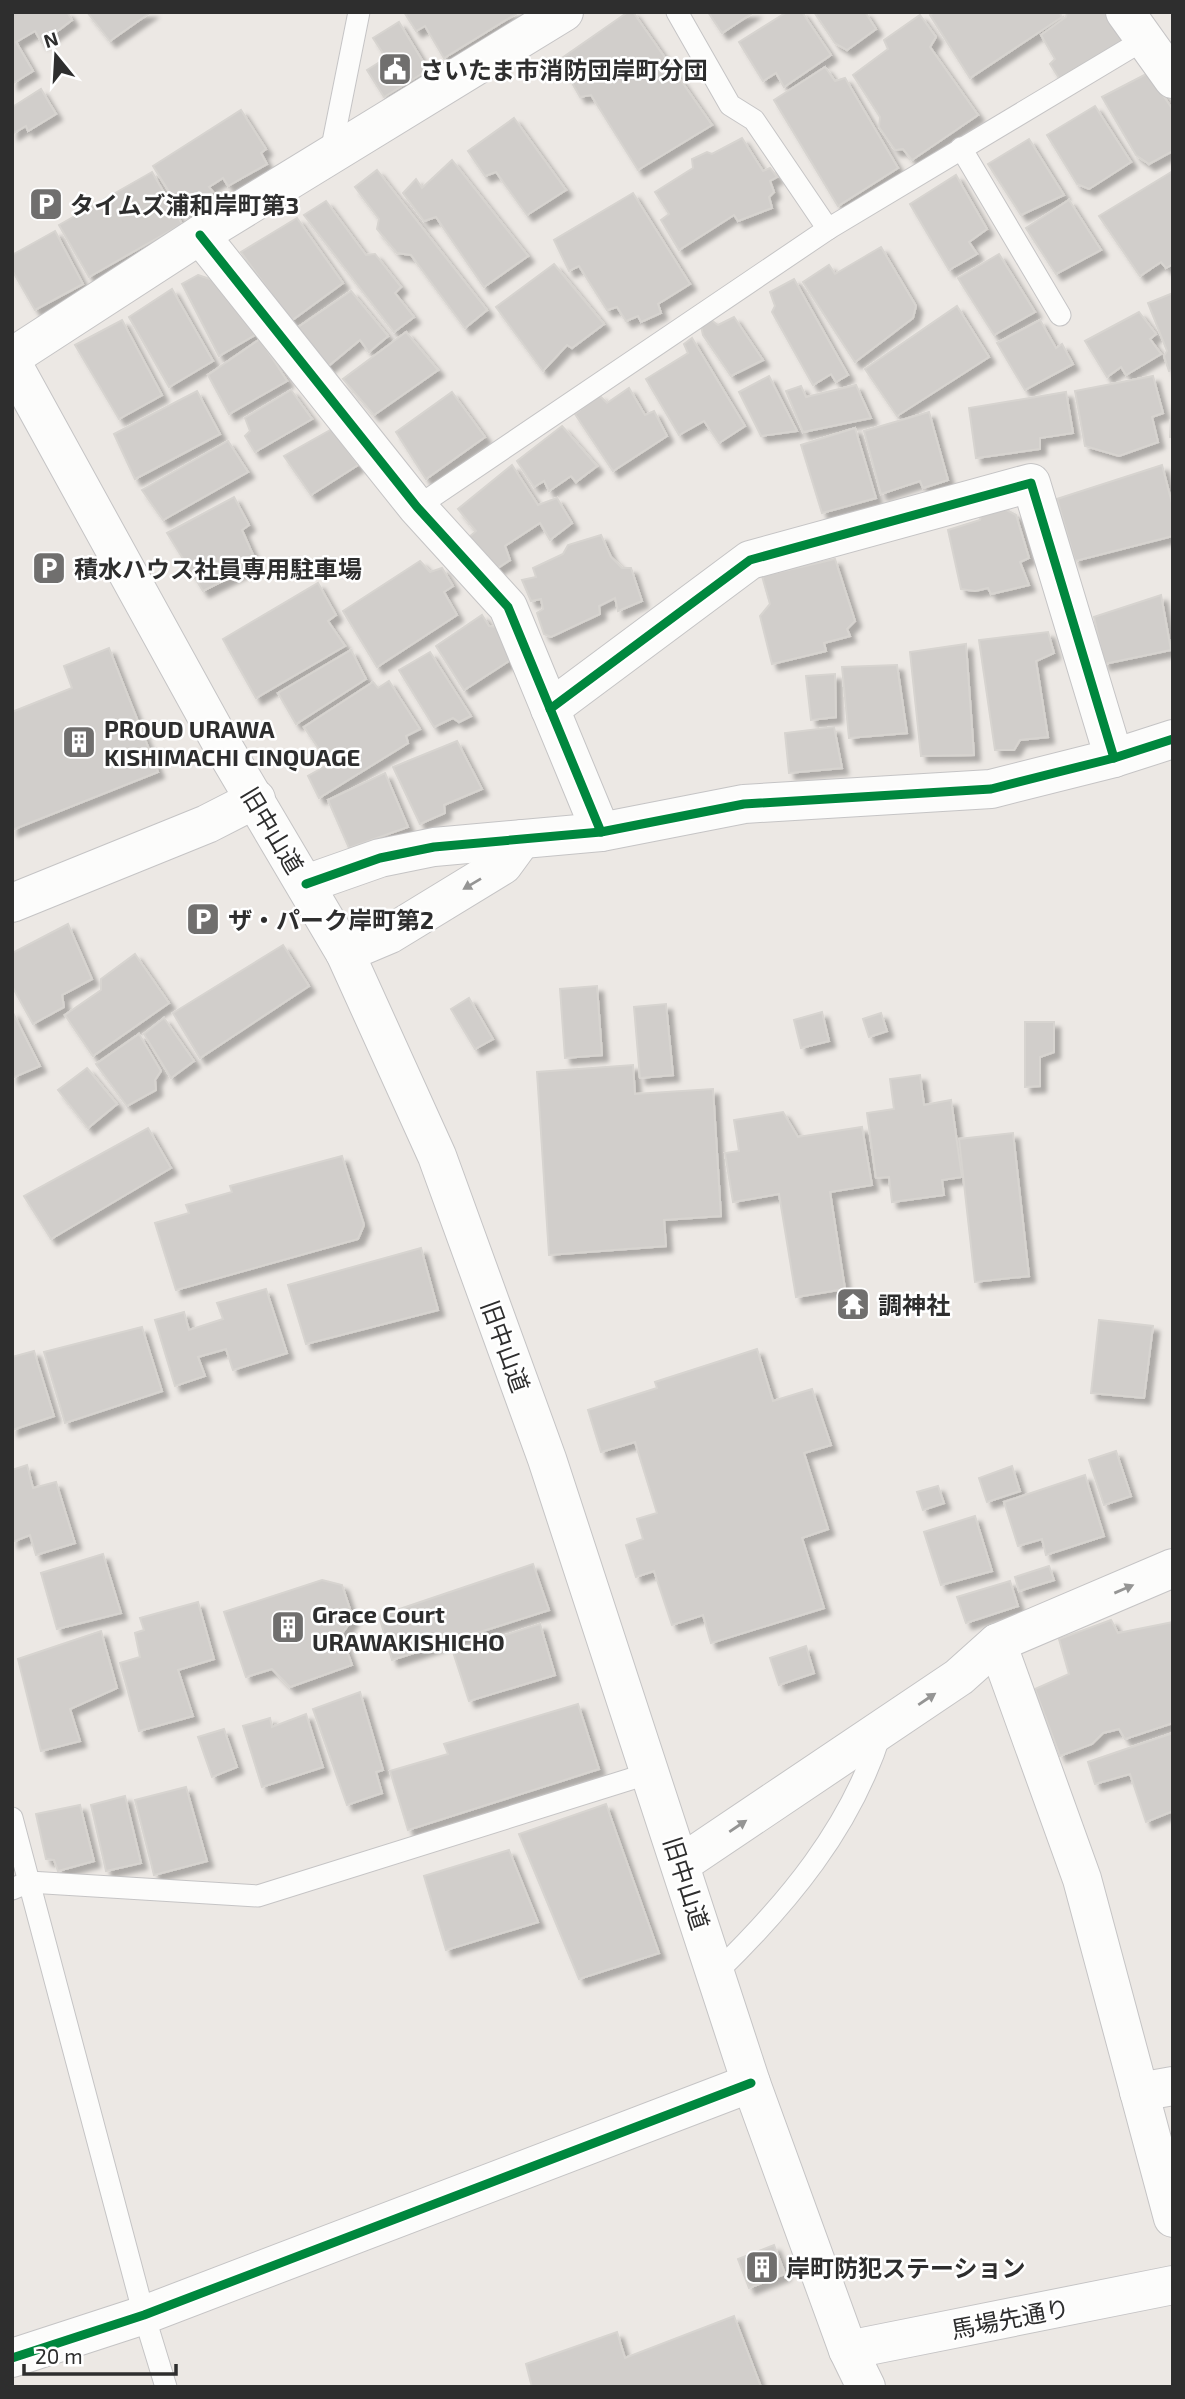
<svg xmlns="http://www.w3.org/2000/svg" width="1185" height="2399" font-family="'Exo 2','Noto Sans JP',sans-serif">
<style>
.building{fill:#d1cecb;stroke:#d7d4d0;stroke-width:2;filter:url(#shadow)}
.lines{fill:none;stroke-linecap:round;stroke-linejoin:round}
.lane-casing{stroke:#c5c4c5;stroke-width:23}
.street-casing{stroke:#c5c4c5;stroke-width:40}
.secondary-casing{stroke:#c5c4c5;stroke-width:40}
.lane{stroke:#fcfcfb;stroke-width:21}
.street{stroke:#fcfcfb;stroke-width:38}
.secondary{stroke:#fcfcfb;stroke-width:38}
.cycleway-casing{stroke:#fff;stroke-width:13}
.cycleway{stroke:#00873e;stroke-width:9}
.oneway{fill:#959594}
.labels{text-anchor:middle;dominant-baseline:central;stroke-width:5;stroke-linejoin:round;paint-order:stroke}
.poi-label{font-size:24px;font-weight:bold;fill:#2e2e2e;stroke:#fff;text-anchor:start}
.street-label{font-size:24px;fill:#2e2e2e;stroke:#fff}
</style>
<defs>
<filter id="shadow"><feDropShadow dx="6" dy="6" stdDeviation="2" flood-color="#0004"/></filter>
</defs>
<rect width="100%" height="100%" fill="#ece8e4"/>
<g class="building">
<polygon points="15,12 67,12 72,20 42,43 35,31 16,42 33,71 12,84 12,14"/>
<polygon points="87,12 151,12 110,41"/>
<polygon points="404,12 519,12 444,58 425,26 416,31"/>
<polygon points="628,12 633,12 712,125 638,170 591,95 580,97 559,60"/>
<polygon points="708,12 754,12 722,33"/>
<polygon points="787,12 802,12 831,55 784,87 776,73 763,81 739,42"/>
<polygon points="814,12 865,12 876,29 847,50 835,43"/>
<polygon points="935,12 1059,12 1062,17 970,78 930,15"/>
<polygon points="1067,12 1108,12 1129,42 1062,83 1050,64 1055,59 1041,35 1066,17"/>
<polygon points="920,15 936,37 930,47 978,115 912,160 903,149 895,150 879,127 880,117 853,75 888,49 884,40"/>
<polygon points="399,22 428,70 384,97 367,70 386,58 373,38"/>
<polygon points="825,67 835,81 845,78 898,168 838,206 774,100"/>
<polygon points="1148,73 1173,110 1173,151 1149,164 1136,155 1102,97"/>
<polygon points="41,89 56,114 28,131 26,126 12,134 12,103 14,106"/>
<polygon points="1095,106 1131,162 1089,189 1077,184 1047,135"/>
<polygon points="241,110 266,149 261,153 267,164 228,186 223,178 209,187 213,192 182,212 153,166"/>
<polygon points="514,118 566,190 527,215 496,172 485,176 468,151"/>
<polygon points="742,138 763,171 770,168 777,177 770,181 774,192 769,197 772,208 738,221 734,215 679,250 661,220 669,214 655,192 693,168 692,159 707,152 712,154"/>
<polygon points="1029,139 1064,195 1021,215 988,164"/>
<polygon points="452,160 528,256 484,287 436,217 424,221 403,193 416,179 422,188"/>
<polygon points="377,170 487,310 465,328 411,255 397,253 377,229 379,219 355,187"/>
<polygon points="1173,171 1173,264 1166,268 1161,262 1140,276 1099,216"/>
<polygon points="152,172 182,224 89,277 59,225"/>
<polygon points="956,175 987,229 969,242 977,254 949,270 910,204"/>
<polygon points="633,193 690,284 658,304 661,313 641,322 638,316 626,321 617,307 607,310 579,266 569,271 554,240"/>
<polygon points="1069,200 1101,250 1056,274 1026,228"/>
<polygon points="326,201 366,255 375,254 401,287 395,293 414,317 394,332 304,215"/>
<polygon points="297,218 343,283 291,321 241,252"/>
<polygon points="55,231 83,284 35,310 12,270 12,255"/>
<polygon points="881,247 916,306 913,318 855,362 803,282 829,265 835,274"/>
<polygon points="999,254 1035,312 994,335 958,278"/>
<polygon points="554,264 604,324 572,348 567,345 543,371 496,307"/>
<polygon points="198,275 216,281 255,335 219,356 182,284"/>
<polygon points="794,279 848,375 836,382 831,374 813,385 772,312 775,306 770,292"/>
<polygon points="172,289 213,361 169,387 129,317"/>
<polygon points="351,291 388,336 369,352 360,340 326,368 294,330"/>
<polygon points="1173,293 1173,370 1169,371 1164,356 1167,351 1148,303"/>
<polygon points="957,306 989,357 897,416 865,369"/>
<polygon points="1139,312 1156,334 1150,339 1161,354 1126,375 1121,367 1107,377 1085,341"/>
<polygon points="734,317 763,360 731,376 703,335 701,326 711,320 718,325"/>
<polygon points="122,320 162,395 119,419 75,345"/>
<polygon points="1040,320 1056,348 1062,344 1073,364 1025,390 997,343"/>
<polygon points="406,332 438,370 374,415 343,379"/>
<polygon points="692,338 745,426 719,443 704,421 679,435 646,379 688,353 684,344"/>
<polygon points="260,339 287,381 229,414 208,375"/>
<polygon points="769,376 797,431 761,436 739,392"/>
<polygon points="1153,376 1163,413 1152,417 1158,442 1119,456 1085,446 1075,391"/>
<polygon points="1173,384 1173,437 1170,437"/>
<polygon points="856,385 871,418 803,432 786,391 801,386 806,397"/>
<polygon points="629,388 645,415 654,411 667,436 613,471 575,414 599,395 607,403"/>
<polygon points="291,390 312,419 255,452 245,436 250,431 245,418"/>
<polygon points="197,391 220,434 135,479 114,434"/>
<polygon points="452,392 485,437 426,479 396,432"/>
<polygon points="1066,392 1073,433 1040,438 1040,449 976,458 969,408"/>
<polygon points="929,412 948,480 923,488 920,481 881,494 864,431"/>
<polygon points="562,426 597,466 576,482 571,476 549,491 544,481 534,487 517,461"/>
<polygon points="855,428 876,498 822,513 801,445"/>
<polygon points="332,429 358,465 311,495 284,456"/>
<polygon points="228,441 248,472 163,520 142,490"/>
<polygon points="512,465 538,505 557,498 572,523 550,540 540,523 505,546 510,560 495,570 468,538 476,531 458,509"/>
<polygon points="1162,465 1173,507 1173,536 1075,561 1057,499"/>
<polygon points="234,497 249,525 242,530 257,564 203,591 167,533"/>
<polygon points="1001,507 1016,515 1029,558 1020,562 1029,585 991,594 988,588 975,591 961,589 948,530 980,520 981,514"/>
<polygon points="601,535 611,557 622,568 631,568 642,601 618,611 615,598 599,606 600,614 551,637 544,634 537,613 543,609 541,599 531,601 522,580 536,577 533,568 563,554 568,545"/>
<polygon points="835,559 855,621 847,629 850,636 824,643 826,651 772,664 760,616 770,604 762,576"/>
<polygon points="420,561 430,572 442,568 453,586 444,592 457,615 377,667 343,611"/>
<polygon points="318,583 336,615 328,621 345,646 256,698 223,639"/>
<polygon points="1161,595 1171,650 1104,664 1094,617"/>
<polygon points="482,615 489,626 497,627 515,657 464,690 436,646"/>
<polygon points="1048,632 1054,653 1036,661 1048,737 1020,740 1014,750 995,750 979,640"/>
<polygon points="966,644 974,755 921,756 910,652"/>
<polygon points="109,648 158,772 12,830 12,712 72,688 64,666"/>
<polygon points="351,650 366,679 296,724 278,693"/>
<polygon points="430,652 471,716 459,722 453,718 434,727 399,670"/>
<polygon points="897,665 907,733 849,738 842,667"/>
<polygon points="835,674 836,717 811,720 806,676"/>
<polygon points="389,681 420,729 406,736 408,743 319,798 308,776 329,764 304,727 373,682 378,688"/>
<polygon points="834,727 842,768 789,773 785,733"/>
<polygon points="457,741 482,789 444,805 445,813 420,824 393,767"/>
<polygon points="385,773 408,827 349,848 328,800"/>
<polygon points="68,924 92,979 62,995 64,1007 33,1024 12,986 12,953"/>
<polygon points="283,945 309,986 200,1058 173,1013"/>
<polygon points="135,954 169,1003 93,1056 65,1015 101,990 101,979"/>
<polygon points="597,986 602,1055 565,1058 560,989"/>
<polygon points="469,998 493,1039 475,1049 451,1009"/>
<polygon points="666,1004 673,1075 640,1078 634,1007"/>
<polygon points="12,1011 40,1066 12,1078"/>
<polygon points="822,1012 829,1041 801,1048 794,1020"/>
<polygon points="881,1013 887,1031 869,1037 863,1019"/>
<polygon points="164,1018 194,1061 171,1078 144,1034"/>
<polygon points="1025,1022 1054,1022 1054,1052 1040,1057 1040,1086 1025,1087"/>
<polygon points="139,1034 161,1071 155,1080 156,1090 127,1106 96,1064"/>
<polygon points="633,1065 635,1094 713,1089 721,1216 664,1220 666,1246 549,1255 537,1072"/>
<polygon points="87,1068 117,1104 88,1128 58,1090"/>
<polygon points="920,1075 924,1105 951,1100 962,1177 942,1180 944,1195 892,1202 889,1177 876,1178 867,1113 894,1109 890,1079"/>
<polygon points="783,1112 798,1137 862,1127 872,1185 830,1192 845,1289 796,1297 779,1194 733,1202 725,1153 739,1151 734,1120"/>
<polygon points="148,1128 171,1168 51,1239 24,1196"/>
<polygon points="1013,1133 1029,1276 975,1282 959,1139"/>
<polygon points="342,1156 364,1225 358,1239 176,1290 155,1223 189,1213 186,1205 232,1192 230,1186"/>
<polygon points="421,1248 438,1310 306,1344 288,1285"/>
<polygon points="266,1289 287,1353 233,1370 226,1349 198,1357 205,1376 175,1386 155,1320 184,1312 189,1330 223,1319 217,1303"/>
<polygon points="1099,1320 1153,1326 1144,1398 1091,1393"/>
<polygon points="142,1327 162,1391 65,1423 44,1352"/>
<polygon points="757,1349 773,1401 812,1389 831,1445 804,1453 828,1529 802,1538 824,1608 711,1643 703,1615 672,1625 654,1571 636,1577 626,1545 643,1539 637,1519 657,1513 635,1442 601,1452 588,1410 657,1388 655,1382"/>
<polygon points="34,1351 54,1416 12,1430 12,1357"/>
<polygon points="1116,1451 1131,1496 1104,1505 1089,1460"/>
<polygon points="27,1465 33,1488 56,1482 75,1543 36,1555 30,1535 12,1542 12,1470"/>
<polygon points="1012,1466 1020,1491 987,1502 979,1478"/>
<polygon points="1085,1475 1104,1536 1046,1555 1042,1539 1018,1546 1004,1502"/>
<polygon points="938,1486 944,1503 923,1510 917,1492"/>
<polygon points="975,1516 992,1571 941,1585 924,1532"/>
<polygon points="103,1554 121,1613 57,1629 41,1573"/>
<polygon points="533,1564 549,1610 392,1660 379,1616"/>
<polygon points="1049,1566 1054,1580 1019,1591 1015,1577"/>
<polygon points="322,1580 342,1585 353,1618 341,1635 352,1665 290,1687 272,1669 246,1677 224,1612"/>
<polygon points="1010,1581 1018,1606 966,1623 957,1597"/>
<polygon points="198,1602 214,1659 178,1670 193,1716 139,1731 120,1663 140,1657 135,1633 144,1630 140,1618"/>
<polygon points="1111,1620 1118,1633 1173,1622 1173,1723 1125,1739 1119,1729 1103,1733 1092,1744 1060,1756 1035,1689 1069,1674 1059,1639"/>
<polygon points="540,1624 555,1675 469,1701 453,1652"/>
<polygon points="101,1631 117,1688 70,1709 80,1741 41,1751 18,1659"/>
<polygon points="806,1646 814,1673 779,1685 770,1658"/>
<polygon points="360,1692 383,1770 376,1772 382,1793 347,1805 313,1709"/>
<polygon points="578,1704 599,1769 408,1830 390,1771 448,1754 444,1744"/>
<polygon points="306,1714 323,1767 262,1787 243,1726 270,1718 272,1727"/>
<polygon points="224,1729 237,1767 212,1777 198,1737"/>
<polygon points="1173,1733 1173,1811 1146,1822 1130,1774 1095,1784 1088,1762"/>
<polygon points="186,1787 207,1861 154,1875 135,1800"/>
<polygon points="125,1796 141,1863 106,1871 91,1805"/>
<polygon points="606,1804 659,1953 579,1979 519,1834"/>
<polygon points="80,1805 94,1861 58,1871 54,1860 46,1859 36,1814"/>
<polygon points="509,1850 538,1922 446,1950 424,1876"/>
<polygon points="774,2245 785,2274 749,2288 738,2259"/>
<polygon points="734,2316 761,2387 532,2387 526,2364 617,2332 625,2358"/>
</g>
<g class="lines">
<g class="lane-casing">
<g id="lane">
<polyline points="677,12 730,105 754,120 828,229"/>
<polyline points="961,148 1060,315"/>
<polyline points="330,157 359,12"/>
<polyline points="417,507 828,229 1145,39"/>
<polyline points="12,1818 144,2315 166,2387"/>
<polyline points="12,1889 29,1882 258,1896 650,1773"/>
<path d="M 716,1973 C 787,1904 851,1828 881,1732"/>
</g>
</g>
<g class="street-casing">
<g id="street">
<polyline points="1125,12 1173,79"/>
<polyline points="200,235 417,507 508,607 601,832"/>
<polyline points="12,357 200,235 564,12"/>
<polyline points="550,709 750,560 1031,483 1114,758"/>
<polyline points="306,884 380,858 434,847 601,832 744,804 991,789 1114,758 1173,739"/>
<polyline points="345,953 390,934 503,865 522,839"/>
<polyline points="997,1643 1082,1879 1173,2218"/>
<polyline points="1139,2092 1173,2086"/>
<polyline points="12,2358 144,2315 751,2083"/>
</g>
</g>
<g class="secondary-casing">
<g id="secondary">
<polyline points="12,363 224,748 345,953 437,1156 547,1459 751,2083 848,2350 866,2387"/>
<polyline points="12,903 207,824 256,799"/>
<polyline points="681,1864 959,1677 997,1643 1173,1568"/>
<polyline points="848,2350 1173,2285"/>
</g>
</g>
<use href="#lane" class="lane"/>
<use href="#street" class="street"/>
<use href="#secondary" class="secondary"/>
<g class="cycleway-casing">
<g id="cycleway">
<polyline points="200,235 417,507 508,607 601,832"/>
<polyline points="550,709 750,560 1031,483 1114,758"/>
<polyline points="306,884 380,858 434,847 601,832 744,804 991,789 1114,758 1173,739"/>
<polyline points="12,2358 144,2315 751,2083"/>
</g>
</g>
<use href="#cycleway" class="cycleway"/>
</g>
<defs><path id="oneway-solid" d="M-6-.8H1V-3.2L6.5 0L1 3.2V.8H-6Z" transform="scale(1.75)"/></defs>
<g class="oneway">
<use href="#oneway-solid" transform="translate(472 884) rotate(149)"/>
<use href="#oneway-solid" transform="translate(1124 1589) rotate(-23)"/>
<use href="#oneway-solid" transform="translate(927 1699) rotate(-34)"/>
<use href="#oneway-solid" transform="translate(738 1826) rotate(-34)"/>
</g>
<defs>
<g id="civic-square" transform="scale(1.75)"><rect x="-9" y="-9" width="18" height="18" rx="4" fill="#706f6e" stroke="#fff"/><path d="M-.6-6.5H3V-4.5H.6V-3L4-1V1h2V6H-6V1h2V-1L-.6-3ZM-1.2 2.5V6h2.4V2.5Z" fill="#fff"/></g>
<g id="parking-square" transform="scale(1.75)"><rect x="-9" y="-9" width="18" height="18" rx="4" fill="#706f6e" stroke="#fff"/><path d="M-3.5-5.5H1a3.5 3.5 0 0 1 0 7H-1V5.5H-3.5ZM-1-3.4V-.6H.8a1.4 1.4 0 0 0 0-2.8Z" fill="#fff"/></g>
<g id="building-square" transform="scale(1.75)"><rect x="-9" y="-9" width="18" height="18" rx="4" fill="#706f6e" stroke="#fff"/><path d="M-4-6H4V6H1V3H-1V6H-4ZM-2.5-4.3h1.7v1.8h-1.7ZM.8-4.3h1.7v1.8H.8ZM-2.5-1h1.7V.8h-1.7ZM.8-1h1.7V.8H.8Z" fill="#fff"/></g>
<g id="temple-square" transform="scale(1.75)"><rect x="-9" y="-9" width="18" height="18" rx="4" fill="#706f6e" stroke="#fff"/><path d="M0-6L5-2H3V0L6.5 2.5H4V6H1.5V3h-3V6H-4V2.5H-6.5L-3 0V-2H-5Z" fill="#fff"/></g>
</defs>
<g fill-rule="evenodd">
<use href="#civic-square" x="395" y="69"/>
<use href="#parking-square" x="46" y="204"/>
<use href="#parking-square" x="49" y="568"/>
<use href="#building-square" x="79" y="742"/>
<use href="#parking-square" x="203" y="919"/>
<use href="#temple-square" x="853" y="1304"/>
<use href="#building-square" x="288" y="1627"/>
<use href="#building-square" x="762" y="2267"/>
</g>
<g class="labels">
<g class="poi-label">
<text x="420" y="69">さいたま市消防団岸町分団</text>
<text x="70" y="204">タイムズ浦和岸町第3</text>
<text x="74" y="568">積水ハウス社員専用駐車場</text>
<text x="104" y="728">PROUD URAWA<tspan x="104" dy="28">KISHIMACHI CINQUAGE</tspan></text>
<text x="228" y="919">ザ・パーク岸町第2</text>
<text x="878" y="1304">調神社</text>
<text x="312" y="1613">Grace Court<tspan x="312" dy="28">URAWAKISHICHO</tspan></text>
<text x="786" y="2267">岸町防犯ステーション</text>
</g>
<g class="street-label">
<text transform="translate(273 830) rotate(59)">旧中山道</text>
<text transform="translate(506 1346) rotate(70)">旧中山道</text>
<text transform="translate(687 1883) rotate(72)">旧中山道</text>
<text transform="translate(1010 2318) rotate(-11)">馬場先通り</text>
</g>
</g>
<rect width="1185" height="2399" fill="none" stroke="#2e2e2e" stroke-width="28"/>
<g transform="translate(56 56) rotate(342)" stroke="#ffffff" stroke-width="5" paint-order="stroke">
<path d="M0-5L12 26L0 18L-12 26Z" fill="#2e2e2e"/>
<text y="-10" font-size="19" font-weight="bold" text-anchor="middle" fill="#2e2e2e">N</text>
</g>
<path d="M24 2364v10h152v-10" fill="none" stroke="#2e2e2e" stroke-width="3.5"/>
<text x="35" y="2364" font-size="21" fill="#2e2e2e" stroke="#ffffff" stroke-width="5" paint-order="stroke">20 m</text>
</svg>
